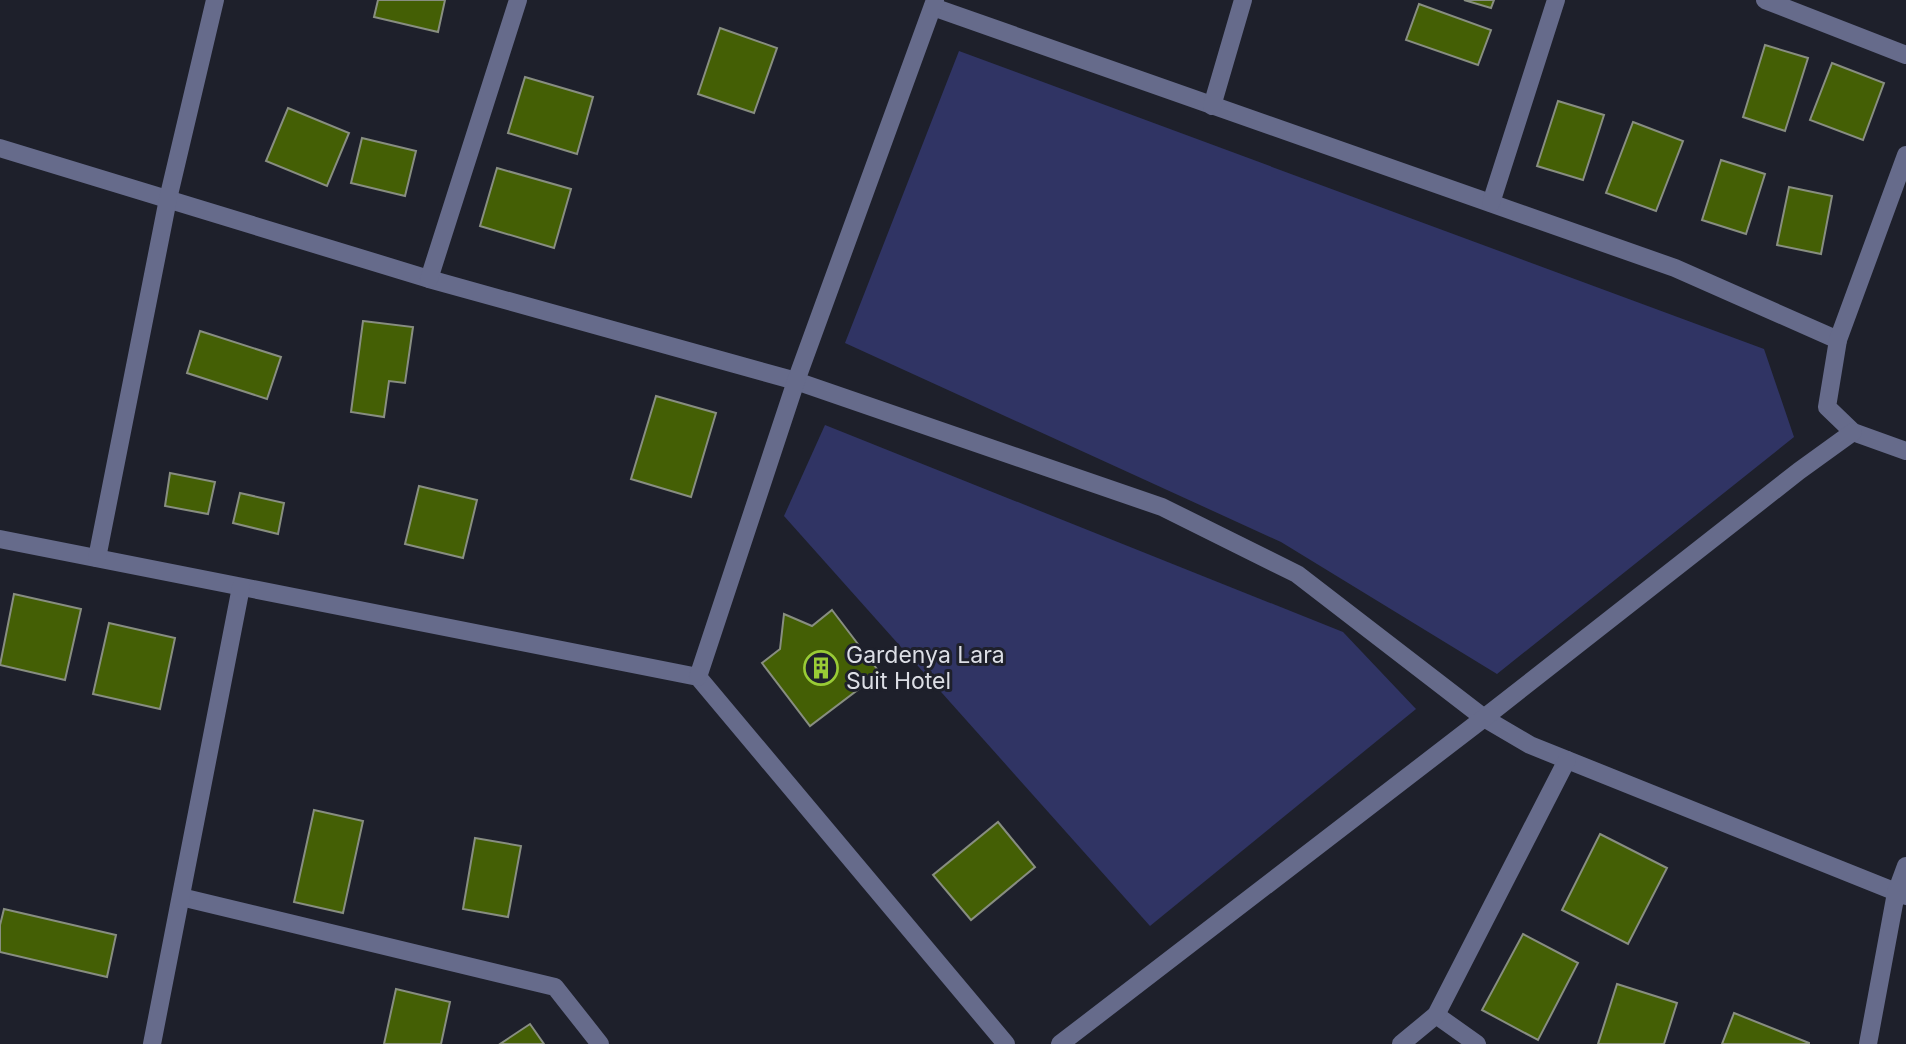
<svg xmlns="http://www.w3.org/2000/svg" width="1906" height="1044" font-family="Inter,sans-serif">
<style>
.green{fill:#303464}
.building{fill:#445f05;stroke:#888e81;stroke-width:2}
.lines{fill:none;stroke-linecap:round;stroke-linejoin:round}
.minor{stroke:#666b8b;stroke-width:18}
.labels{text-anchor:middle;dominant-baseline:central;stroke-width:6;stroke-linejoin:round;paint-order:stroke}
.poi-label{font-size:23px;fill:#dcdee5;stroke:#1e202b;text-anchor:start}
</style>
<rect width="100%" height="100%" fill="#1e202b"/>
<g class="green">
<polygon points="959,51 1764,349 1794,437 1497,674 1281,542 845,343"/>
<polygon points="825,425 1343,632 1416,709 1150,926 784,516"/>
</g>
<g class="building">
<polygon points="378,0 445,0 438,32 374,17"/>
<polygon points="1464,0 1494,0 1491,8"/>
<polygon points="1419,4 1491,30 1478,65 1406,40"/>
<polygon points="720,28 777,48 754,113 698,94"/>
<polygon points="1765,45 1808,58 1785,131 1743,117"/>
<polygon points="1832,63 1884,83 1863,140 1810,120"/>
<polygon points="525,77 593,97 577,154 508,133"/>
<polygon points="1558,101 1604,115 1583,180 1537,166"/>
<polygon points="288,108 349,133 327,186 266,161"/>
<polygon points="1633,122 1683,141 1656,211 1606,193"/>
<polygon points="362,138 416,151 405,196 351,183"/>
<polygon points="1721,160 1765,174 1746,234 1702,220"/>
<polygon points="497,168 571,189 554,248 480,226"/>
<polygon points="1789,187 1832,196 1821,254 1777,245"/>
<polygon points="363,321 413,327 405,383 389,381 384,417 351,412"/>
<polygon points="200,331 281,357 267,399 187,373"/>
<polygon points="656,396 716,413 691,497 631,479"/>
<polygon points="170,473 215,482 208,514 165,506"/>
<polygon points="419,486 477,500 463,558 405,544"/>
<polygon points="240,493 284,503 278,534 233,523"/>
<polygon points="14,594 81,609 65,680 0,665"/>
<polygon points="832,610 880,673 810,726 762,663 780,649 784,614 812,626"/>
<polygon points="109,623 175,638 160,709 93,694"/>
<polygon points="314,810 363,821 343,913 294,902"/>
<polygon points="998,822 1035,867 971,920 933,875"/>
<polygon points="1600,834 1667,868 1628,944 1562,910"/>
<polygon points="475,838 521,846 508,917 463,909"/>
<polygon points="4,909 116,935 107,977 0,952 0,925"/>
<polygon points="1523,934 1578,963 1538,1040 1482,1010"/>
<polygon points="1617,984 1677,1003 1664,1044 1598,1044"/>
<polygon points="396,989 450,1002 441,1044 384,1044"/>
<polygon points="1734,1013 1809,1043 1809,1044 1722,1044"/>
<polygon points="530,1024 544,1044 500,1044"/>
</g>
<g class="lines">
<g class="minor">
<polyline points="1765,0 1906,55"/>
<polyline points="933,7 1675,268 1838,340"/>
<polyline points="1212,106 1243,0"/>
<polyline points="0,148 429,279 796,381 1162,507 1297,574 1484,718 1530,745 1906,896"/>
<polyline points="1906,155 1838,340 1827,407 1853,432 1906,451"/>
<polyline points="1491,203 1556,0"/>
<polyline points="429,279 518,0"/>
<polyline points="0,539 698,677 1006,1044"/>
<polyline points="97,558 168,199 215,0"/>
<polyline points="698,677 796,381 935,0"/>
<polyline points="181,897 555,987 600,1044"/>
<polyline points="1436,1015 1477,1044"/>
<polyline points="152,1044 241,587"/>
<polyline points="1060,1044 1484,718 1799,471 1853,432"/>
<polyline points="1401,1044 1436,1015 1567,760"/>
<polyline points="1868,1044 1896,893 1906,866"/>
</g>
</g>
<defs>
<g id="building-ring" transform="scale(1.75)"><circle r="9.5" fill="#1e202b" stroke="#99cb36" stroke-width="1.5"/><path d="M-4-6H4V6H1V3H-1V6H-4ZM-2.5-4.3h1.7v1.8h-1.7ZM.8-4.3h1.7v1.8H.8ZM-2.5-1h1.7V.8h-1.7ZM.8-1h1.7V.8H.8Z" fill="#99cb36"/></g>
</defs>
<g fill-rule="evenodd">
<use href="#building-ring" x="821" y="668"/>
</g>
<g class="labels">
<g class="poi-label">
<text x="846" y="655">Gardenya Lara<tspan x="846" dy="26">Suit Hotel</tspan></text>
</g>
</g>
</svg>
